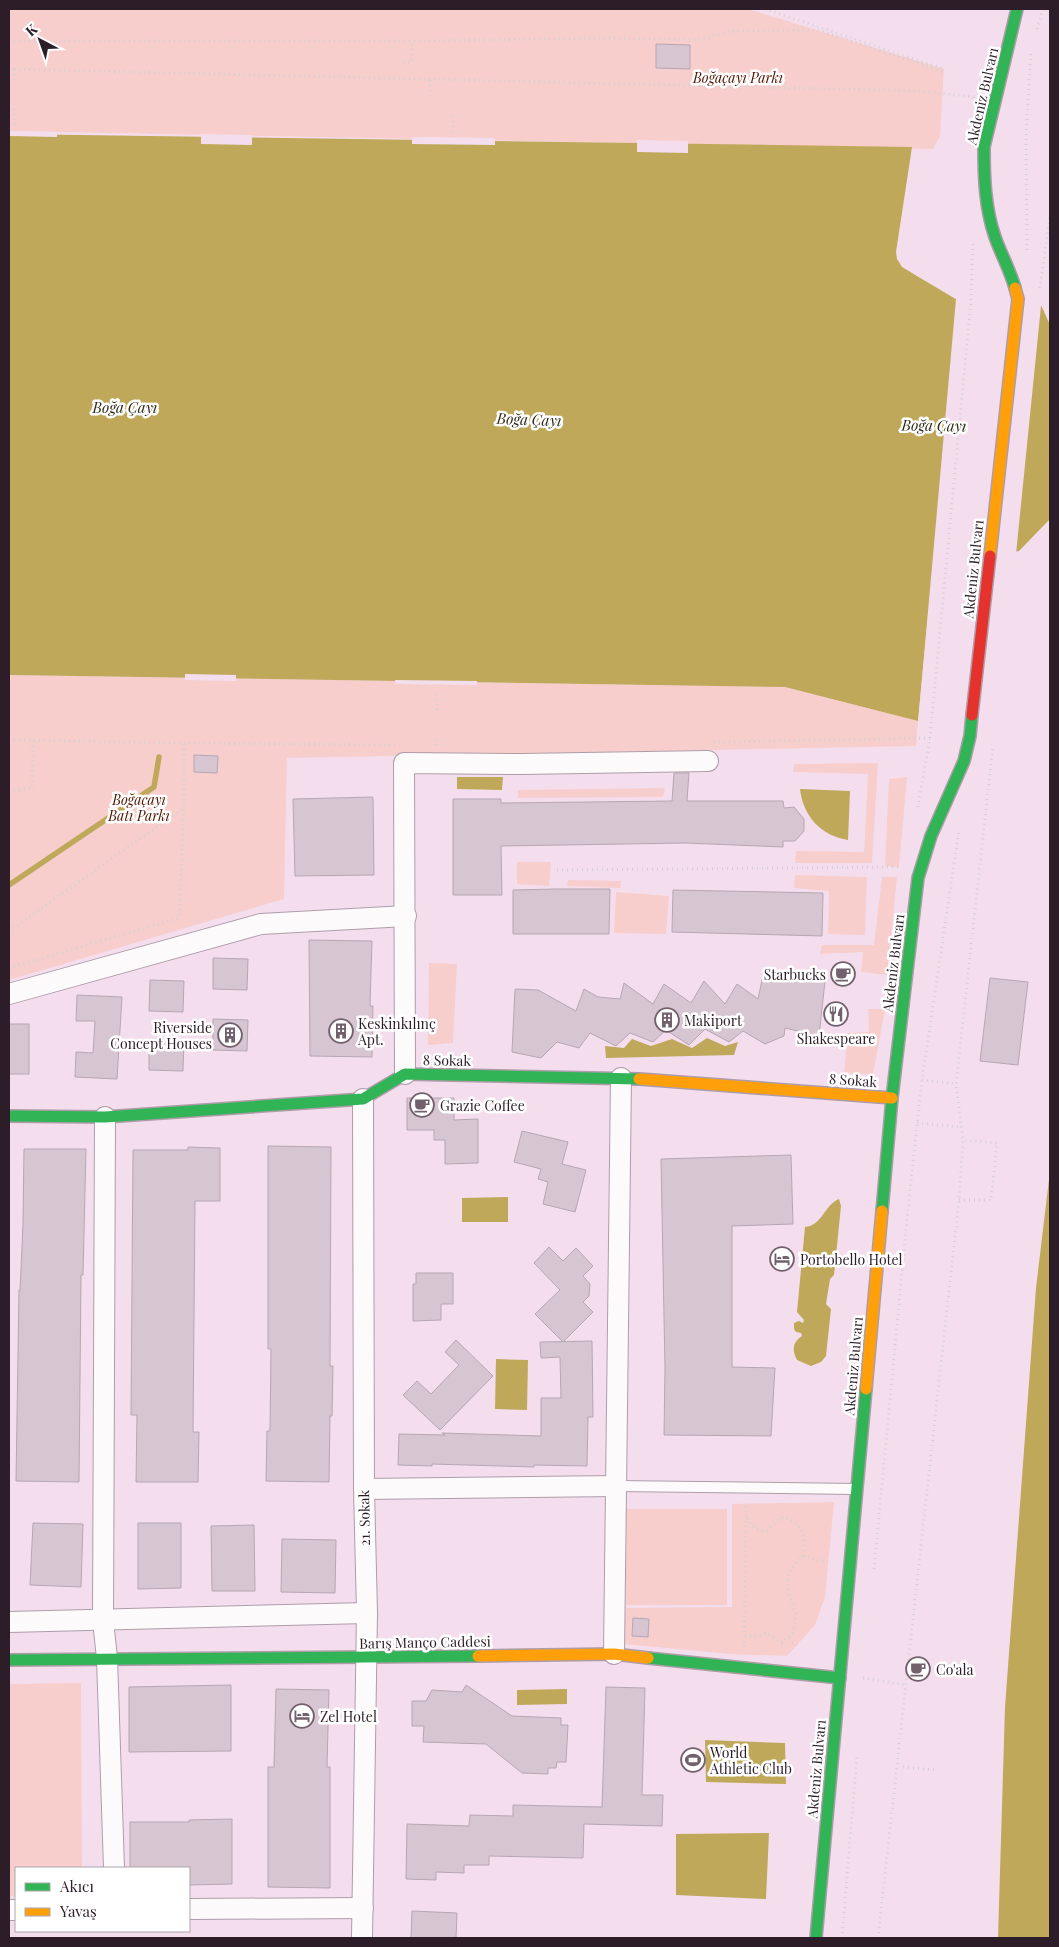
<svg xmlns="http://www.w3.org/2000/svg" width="1059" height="1947" font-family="'Playfair Display',serif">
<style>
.green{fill:#f7cecc}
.water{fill:#c0a85a}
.pier{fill:#f4deee}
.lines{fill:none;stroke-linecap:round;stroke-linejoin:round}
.stream{stroke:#c0a85a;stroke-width:5.5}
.building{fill:#d7c6d2;stroke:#b6a6b2}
.lane-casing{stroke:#ae9da9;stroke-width:12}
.street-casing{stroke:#ae9da9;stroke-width:22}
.fast-casing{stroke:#ae9da9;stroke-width:14}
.slow-casing{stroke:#ae9da9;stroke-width:14}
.jam-casing{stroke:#ae9da9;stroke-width:14}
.path{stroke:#d6d0d4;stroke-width:3;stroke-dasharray:1 4;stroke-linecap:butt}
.lane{stroke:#fdfafc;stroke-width:10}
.street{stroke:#fdfafc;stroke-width:20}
.fast{stroke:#30b455;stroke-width:11}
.slow{stroke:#ff9f0a;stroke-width:11}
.jam{stroke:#e5322d;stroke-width:11}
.labels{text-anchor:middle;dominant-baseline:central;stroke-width:5;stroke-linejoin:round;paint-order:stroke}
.park-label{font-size:14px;font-style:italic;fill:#511402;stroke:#fff}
.street-label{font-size:14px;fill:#2c1d28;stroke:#fff}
.poi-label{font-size:14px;fill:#2c1d28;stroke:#fff;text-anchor:start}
.water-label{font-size:15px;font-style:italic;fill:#2d2916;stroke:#fff}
</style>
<rect width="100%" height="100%" fill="#f4deee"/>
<g class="green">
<polygon points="9,9 748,9 944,69 940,136 933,149 9,131"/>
<polygon points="9,675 785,687 918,721 916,746 287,758 284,899 9,980"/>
<polygon points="878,763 872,863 795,863 796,851 864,852 868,774 793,772 794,764"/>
<polygon points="907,777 899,867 885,866 889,779"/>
<polygon points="665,788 663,797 518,798 518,790"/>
<polygon points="517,862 551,862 549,886 517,884"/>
<polygon points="795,875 867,877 865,935 828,934 829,891 794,888"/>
<polygon points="882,877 897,877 887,975 861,972 863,952 820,954 822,945 874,945"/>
<polygon points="568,880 621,881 620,888 567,886"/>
<polygon points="616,892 669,896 666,934 614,933"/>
<polygon points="429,963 457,964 453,1043 428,1045"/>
<polygon points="868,1009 885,1009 873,1075 844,1073 848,1033 869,1032"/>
<polygon points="834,1502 825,1597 815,1625 787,1656 731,1654 623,1644 626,1608 732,1607 732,1504"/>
<rect x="626" y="1509" width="101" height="96"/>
<polygon points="81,1683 82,1868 16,1868 16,1896 9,1897 9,1684"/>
</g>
<g class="water">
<polygon points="9,134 912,147 896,252 897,259 902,267 956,299 1041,305 1050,325 1050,519 1019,551 933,565 918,721 785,687 9,675"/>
<polygon points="457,777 503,777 502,790 457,789"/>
<path d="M 800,789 L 850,791 L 848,840 C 821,836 803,816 800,789 Z"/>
<polygon points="707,1038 725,1046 738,1042 734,1055 606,1058 605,1046 624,1048 632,1039 651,1046 672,1039 692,1048"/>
<polygon points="1050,1171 1050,1938 998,1938 1005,1707 1036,1288"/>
<polygon points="508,1197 508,1222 462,1222 462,1198"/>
<path d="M 839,1199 L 841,1206 L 834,1275 L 830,1279 L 826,1304 L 831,1309 L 826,1356 L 821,1362 L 811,1366 L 797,1360 C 792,1350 792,1343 802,1336 L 801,1333 L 796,1332 L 794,1329 L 794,1323 L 799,1321 L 803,1323 L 804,1320 L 797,1312 L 805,1227 C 822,1226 824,1205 839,1199 Z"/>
<polygon points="496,1359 528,1360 527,1410 495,1409"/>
<polygon points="567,1689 567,1704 517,1705 517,1690"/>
<polygon points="705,1740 785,1743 786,1784 706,1782"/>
<polygon points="769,1833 766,1899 676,1895 676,1834"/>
</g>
<g class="pier">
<polygon points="9,131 57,132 57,137 9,136"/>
<polygon points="201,134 252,135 252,145 201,144"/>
<polygon points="412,137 495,138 495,145 412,144"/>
<polygon points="637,140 688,141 688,153 637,152"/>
<polygon points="914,271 957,296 1043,304 1041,306 1016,554 936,567 921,721 918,723 956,299 914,274"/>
<polygon points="185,674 236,675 236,681 185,680"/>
<polygon points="395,680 477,681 477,685 395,684"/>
</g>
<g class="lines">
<polyline class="stream" points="9,885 154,787 159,757"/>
</g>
<g class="building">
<polygon points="656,44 690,45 690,69 656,68"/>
<polygon points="194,755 218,756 217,773 194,772"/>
<polygon points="674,773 689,773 687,801 783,801 784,808 794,807 804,819 804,831 795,841 783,841 783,847 686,843 501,846 502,895 453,895 453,799 501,799 501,803 672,801"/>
<polygon points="373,797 374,875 295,876 293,799"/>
<polygon points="555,889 610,889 609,934 513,934 513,890"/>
<polygon points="673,890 823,893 822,936 672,932"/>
<polygon points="309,940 372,941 370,1006 373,1006 372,1057 310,1056"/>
<polygon points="213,958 248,959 247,990 213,989"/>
<polygon points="764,971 826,972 819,1036 785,1028 784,1036 765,1044 743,1031 729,1042 705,1029 689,1045 666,1030 653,1042 630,1033 616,1046 590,1033 579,1048 557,1042 541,1058 512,1052 515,989 538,990 576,1011 584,989 598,997 620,999 624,983 653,1004 664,984 691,1003 704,981 725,1004 737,984 758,999"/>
<polygon points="990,978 1028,982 1018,1065 980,1061"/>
<polygon points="150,980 184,981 183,1012 149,1011"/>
<polygon points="77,995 122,997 117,1079 75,1077 76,1052 93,1053 95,1021 76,1021"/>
<polygon points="213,1019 248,1020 247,1051 213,1050"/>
<rect x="9" y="1024" width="20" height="50"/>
<polygon points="149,1039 184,1040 183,1071 149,1070"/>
<polygon points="407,1098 454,1098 454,1120 478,1119 478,1163 445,1164 445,1140 434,1140 434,1130 407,1130"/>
<polygon points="522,1131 568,1142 562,1164 586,1170 575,1212 543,1204 548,1182 538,1179 541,1169 514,1162"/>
<polygon points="268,1146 331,1147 330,1366 333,1366 332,1416 330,1416 329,1482 266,1481 267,1431 270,1431 271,1349 268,1349"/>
<polygon points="188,1147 220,1148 220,1201 195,1201 193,1432 199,1432 198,1482 136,1482 137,1415 131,1415 133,1150 188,1150"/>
<polygon points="24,1149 86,1149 83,1275 81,1275 79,1482 16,1481 19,1290 20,1290 23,1224"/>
<polygon points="791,1155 793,1224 732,1226 732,1367 775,1368 771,1436 664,1435 665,1368 661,1159"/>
<polygon points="549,1247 563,1261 576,1248 593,1266 583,1276 590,1284 589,1296 583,1302 593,1312 563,1342 535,1314 560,1290 534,1263"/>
<polygon points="416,1273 453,1273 453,1304 441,1304 441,1320 413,1321 413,1284 416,1284"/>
<polygon points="456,1340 493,1376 440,1430 403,1395 417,1381 431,1394 459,1365 445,1352"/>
<polygon points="592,1341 593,1417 588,1417 587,1466 534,1465 534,1467 432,1464 432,1466 398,1465 399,1434 445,1435 442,1433 541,1436 541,1398 561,1398 560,1357 541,1358 540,1342"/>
<polygon points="33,1523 83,1524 81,1587 30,1585"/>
<polygon points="138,1523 181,1523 181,1588 138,1589"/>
<polygon points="254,1525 255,1591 212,1591 211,1526"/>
<polygon points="282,1539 336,1540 335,1593 281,1592"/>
<polygon points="633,1618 649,1619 648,1637 632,1636"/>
<polygon points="231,1685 231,1751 129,1752 129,1687"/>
<polygon points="466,1685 512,1716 561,1718 561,1725 568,1725 566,1762 557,1762 556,1768 548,1768 548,1774 522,1773 486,1744 423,1742 424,1726 412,1726 412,1701 426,1701 432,1690 462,1692"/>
<polygon points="606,1687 645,1688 642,1795 663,1795 662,1826 584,1824 583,1858 489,1856 489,1865 464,1865 464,1873 436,1872 436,1880 406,1879 407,1824 469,1826 470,1815 513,1816 513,1805 602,1807"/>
<polygon points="276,1689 329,1690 327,1767 330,1767 330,1888 268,1887 268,1767 274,1767"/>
<polygon points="232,1819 232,1884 189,1885 189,1868 130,1868 130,1822 189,1822 189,1820"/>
<polygon points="412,1911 457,1913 456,1938 411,1938"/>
</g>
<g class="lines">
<g class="lane-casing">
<polyline id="lane" points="616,1486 856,1489"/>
</g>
<g class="street-casing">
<g id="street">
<polyline points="9,994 261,924 406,916"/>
<polyline points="405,1074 404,763 522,764 708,761"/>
<polyline points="105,1117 103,1621 107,1658 114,1868"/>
<polyline points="364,1489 616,1486"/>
<polyline points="9,1622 367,1613"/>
<polyline points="614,1654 621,1078"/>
<polyline points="189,1909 363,1908"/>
<polyline points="9,1910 16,1910"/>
<polyline points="362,1938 367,1613 364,1489 363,1099"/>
</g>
</g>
<g class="fast-casing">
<g id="fast">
<path d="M 1015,288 C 1010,270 1001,254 995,237 C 985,208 984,177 984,147 L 1017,9"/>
<polyline points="9,1116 105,1117 363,1099 405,1074 639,1079"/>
<polyline points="882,1211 892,1098 918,878 931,836 964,761 970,736 972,715"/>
<polyline points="648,1658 840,1678"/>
<polyline points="9,1660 478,1656"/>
<polyline points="816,1938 866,1389"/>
</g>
</g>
<g class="slow-casing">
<g id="slow">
<polyline points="990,556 1018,299 1015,288"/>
<polyline points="639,1079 892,1098"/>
<polyline points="866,1389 882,1211"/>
<polyline points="478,1656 614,1654 648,1658"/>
</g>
</g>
<g class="jam-casing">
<polyline id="jam" points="972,715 990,556"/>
</g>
<g class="path">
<polyline points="765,9 944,69"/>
<polyline points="1037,29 1043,9"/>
<polyline points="9,41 412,41 608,38 697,40 733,31 818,30 944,72"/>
<polyline points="403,62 411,62 412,41"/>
<polyline points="9,69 918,91 975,97"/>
<polyline points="14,69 14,84"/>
<polyline points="430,91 430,79"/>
<polyline points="14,109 15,126"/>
<polyline points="453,116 453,134"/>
<polyline points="1027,250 1026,138 1031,52"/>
<polyline points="1040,288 1050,215"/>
<polyline points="437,710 437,691"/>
<polyline points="9,740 184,743 397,745"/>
<polyline points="714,742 930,738"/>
<polyline points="437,745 437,735"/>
<polyline points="9,792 32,788 33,740"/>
<polyline points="918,807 930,738 971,300 973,243"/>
<polyline points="557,870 899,867"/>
<polyline points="9,931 184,808"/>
<polyline points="9,968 179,918 184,808 184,744"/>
<polyline points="922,1080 956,1084 993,745"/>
<polyline points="917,1123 961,1127"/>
<polyline points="959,1200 991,1200 997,1143 963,1140"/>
<polyline points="803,1556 827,1562"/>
<polyline points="874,1569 908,1209 922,1080 959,830"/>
<path d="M 745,1636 L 754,1637 L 767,1633 L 782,1643 L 794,1632 L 796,1614 L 789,1596 L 787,1579 L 790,1570 L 803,1556 C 805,1534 806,1527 784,1517 L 777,1521 L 767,1531 C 756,1531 752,1526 746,1517"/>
<polyline points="789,1638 797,1645"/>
<polyline points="744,1647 746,1504"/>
<polyline points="863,1678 906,1685"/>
<polyline points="903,1767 936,1770"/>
<polyline points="842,1938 857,1755"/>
<polyline points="878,1938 959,1200 963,1140 956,1084"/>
</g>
<use href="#lane" class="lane"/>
<use href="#street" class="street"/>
<use href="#fast" class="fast"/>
<use href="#slow" class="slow"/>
<use href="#jam" class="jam"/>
</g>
<defs>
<g id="cafe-ring" transform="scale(1.25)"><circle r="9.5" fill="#fff" stroke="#72616d" stroke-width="1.5"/><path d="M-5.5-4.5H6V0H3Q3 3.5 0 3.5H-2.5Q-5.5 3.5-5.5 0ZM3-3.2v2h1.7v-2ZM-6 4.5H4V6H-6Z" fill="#72616d"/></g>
<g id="restaurant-ring" transform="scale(1.25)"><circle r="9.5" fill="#fff" stroke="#72616d" stroke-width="1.5"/><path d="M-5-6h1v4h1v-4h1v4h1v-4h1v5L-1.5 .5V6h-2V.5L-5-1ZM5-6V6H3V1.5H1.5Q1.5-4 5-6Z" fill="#72616d"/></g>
<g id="building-ring" transform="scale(1.25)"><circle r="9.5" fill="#fff" stroke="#72616d" stroke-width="1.5"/><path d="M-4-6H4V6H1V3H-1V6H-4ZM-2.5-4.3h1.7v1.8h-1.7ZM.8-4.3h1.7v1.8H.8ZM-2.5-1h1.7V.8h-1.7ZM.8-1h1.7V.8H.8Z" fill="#72616d"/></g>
<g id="hotel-ring" transform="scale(1.25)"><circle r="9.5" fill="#fff" stroke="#72616d" stroke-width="1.5"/><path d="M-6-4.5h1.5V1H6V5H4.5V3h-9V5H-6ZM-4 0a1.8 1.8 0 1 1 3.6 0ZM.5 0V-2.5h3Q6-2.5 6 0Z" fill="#72616d"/></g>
<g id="stadium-ring" transform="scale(1.25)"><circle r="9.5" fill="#fff" stroke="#72616d" stroke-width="1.5"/><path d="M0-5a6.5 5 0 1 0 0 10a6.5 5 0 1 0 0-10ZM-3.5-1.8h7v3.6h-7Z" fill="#72616d"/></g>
</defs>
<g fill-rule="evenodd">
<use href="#cafe-ring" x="843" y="974"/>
<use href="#restaurant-ring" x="836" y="1014"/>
<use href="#building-ring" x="667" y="1020"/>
<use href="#building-ring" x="341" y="1031"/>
<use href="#building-ring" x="230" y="1035"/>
<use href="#cafe-ring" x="422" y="1105"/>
<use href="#hotel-ring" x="782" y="1259"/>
<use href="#cafe-ring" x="918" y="1669"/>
<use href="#hotel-ring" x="302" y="1716"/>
<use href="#stadium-ring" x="693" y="1760"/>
</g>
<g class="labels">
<g class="park-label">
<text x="738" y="77">Boğaçayı Parkı</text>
<text x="139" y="799">Boğaçayı<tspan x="139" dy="16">Batı Parkı</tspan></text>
</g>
<g class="street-label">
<text transform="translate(982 96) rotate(-77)">Akdeniz Bulvarı</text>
<text transform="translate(973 569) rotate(-84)">Akdeniz Bulvarı</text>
<text transform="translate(893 963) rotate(-83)">Akdeniz Bulvarı</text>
<text transform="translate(447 1060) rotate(1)">8 Sokak</text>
<text transform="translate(853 1080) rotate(4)">8 Sokak</text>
<text transform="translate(853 1366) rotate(-85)">Akdeniz Bulvarı</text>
<text transform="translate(364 1518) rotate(-91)">21. Sokak</text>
<text transform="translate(425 1642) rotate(-1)">Barış Manço Caddesi</text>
<text transform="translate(816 1769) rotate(-85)">Akdeniz Bulvarı</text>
</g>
<g class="poi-label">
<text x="826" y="974" text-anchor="end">Starbucks</text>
<text x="684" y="1020">Makiport</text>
<text x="358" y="1023">Keskinkılınç<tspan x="358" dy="16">Apt.</tspan></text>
<text x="212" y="1027" text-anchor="end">Riverside<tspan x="212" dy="16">Concept Houses</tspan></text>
<text x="836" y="1038" text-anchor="middle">Shakespeare</text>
<text x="440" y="1105">Grazie Coffee</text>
<text x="800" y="1259">Portobello Hotel</text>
<text x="936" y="1669">Co'ala</text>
<text x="320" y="1716">Zel Hotel</text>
<text x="710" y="1752">World<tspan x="710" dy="16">Athletic Club</tspan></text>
</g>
<g class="water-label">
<text x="125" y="407">Boğa Çayı</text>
<text transform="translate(529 419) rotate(2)">Boğa Çayı</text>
<text transform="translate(934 425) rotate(1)">Boğa Çayı</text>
</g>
</g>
<rect width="1059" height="1947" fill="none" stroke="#2c1d28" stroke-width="20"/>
<rect x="15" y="1867" width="175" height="65" fill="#ffffff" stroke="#aba5a9"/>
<rect x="25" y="1883" width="25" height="8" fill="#30b455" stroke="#aba5a9"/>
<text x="60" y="1892" font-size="15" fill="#2c1d28">Akıcı</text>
<rect x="25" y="1908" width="25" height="8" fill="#ff9f0a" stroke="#aba5a9"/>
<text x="60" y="1917" font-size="15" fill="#2c1d28">Yavaş</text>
<g transform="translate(40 40) rotate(319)" stroke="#ffffff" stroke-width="4" paint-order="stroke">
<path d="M0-4L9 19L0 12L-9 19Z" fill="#2c1d28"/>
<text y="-8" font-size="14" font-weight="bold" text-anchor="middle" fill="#2c1d28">K</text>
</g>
</svg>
